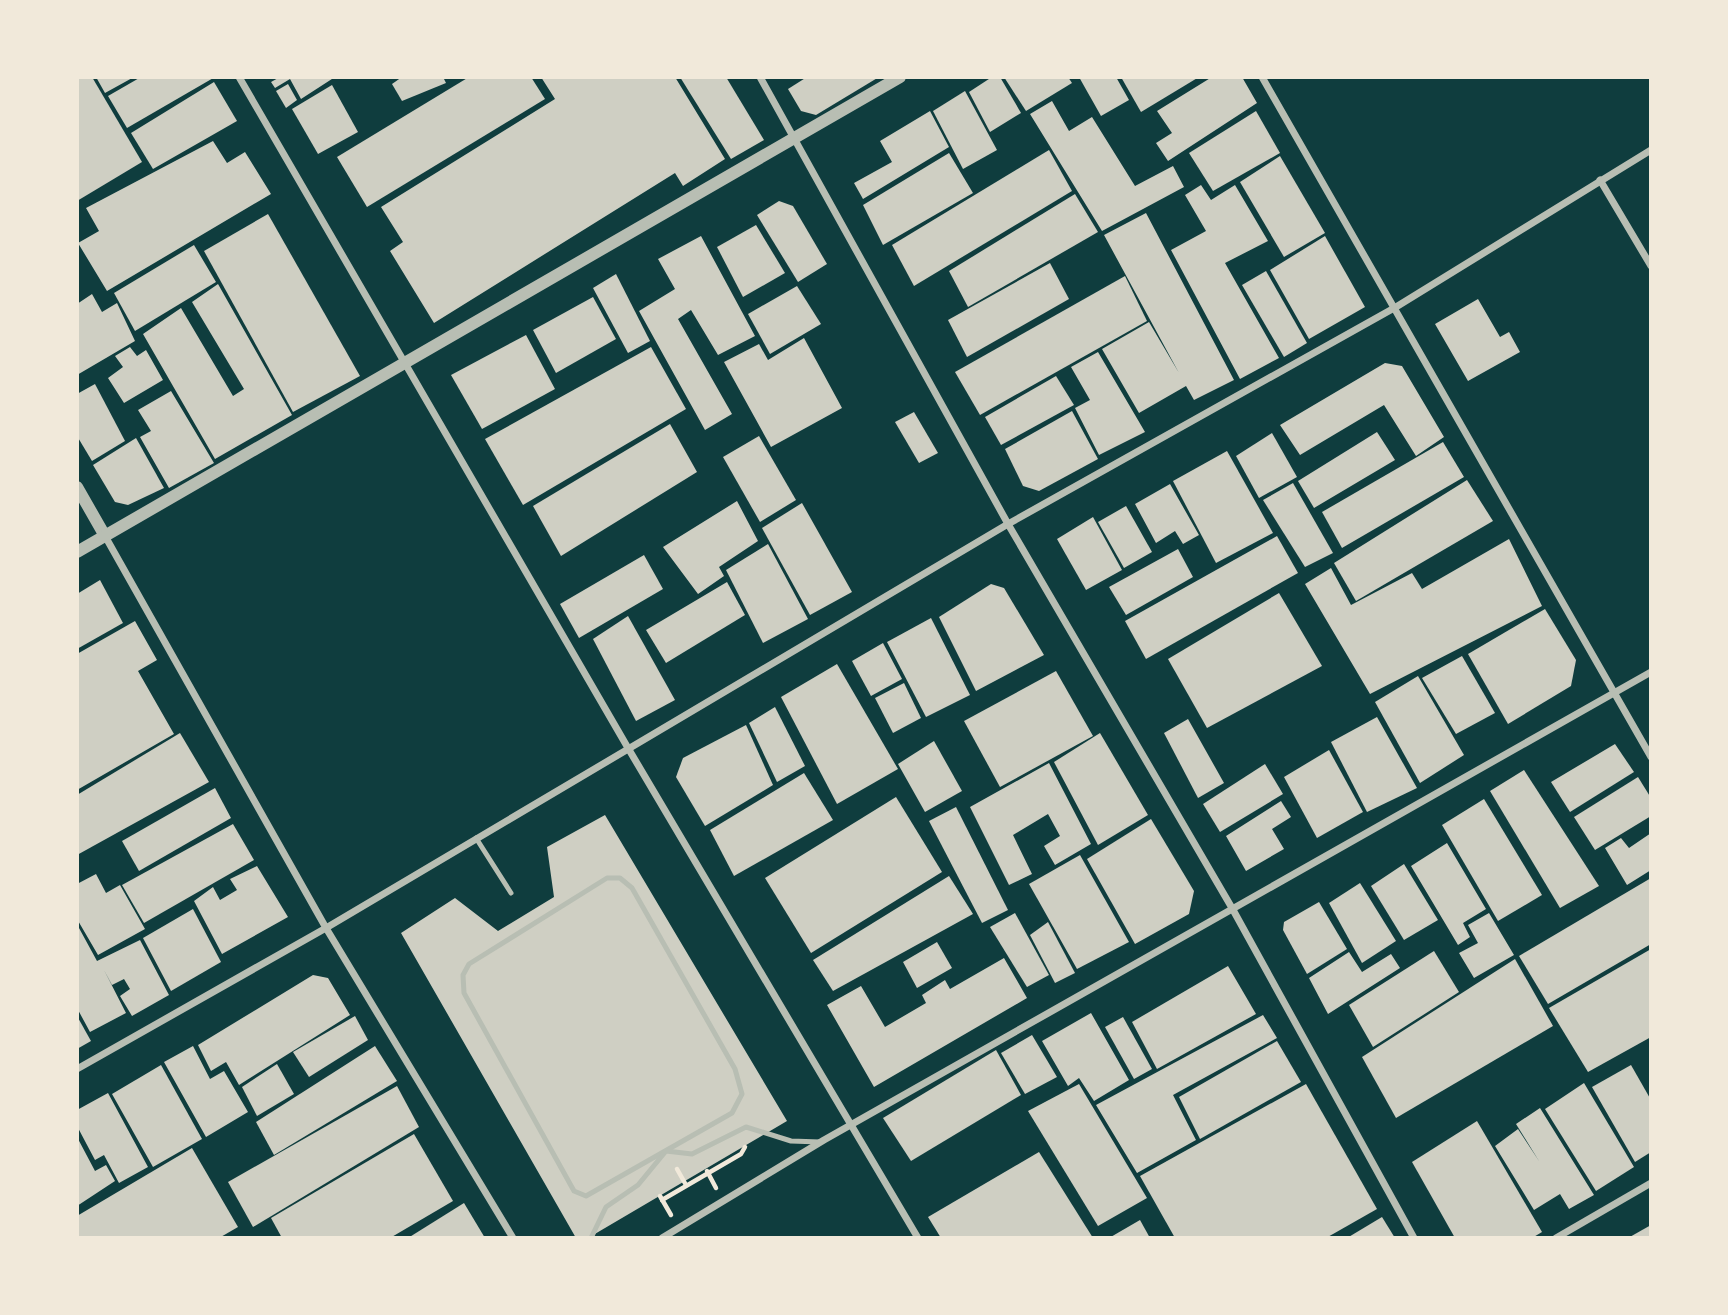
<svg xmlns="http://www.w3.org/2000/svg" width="1728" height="1315" font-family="'Roboto Serif',serif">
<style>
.building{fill:#cfcfc3}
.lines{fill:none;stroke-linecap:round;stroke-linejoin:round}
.path{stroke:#f1e9da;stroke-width:4.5}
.service{stroke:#b8beb3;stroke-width:5}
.minor{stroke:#b8beb3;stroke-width:7}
.tertiary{stroke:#b8beb3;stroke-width:12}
</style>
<rect width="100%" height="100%" fill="#0f3d3e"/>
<g class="building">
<polygon points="77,77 92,77 142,162 77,201"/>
<polygon points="96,77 134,77 105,93"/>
<polygon points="141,77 215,77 127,128 108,96"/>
<polygon points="280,77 335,77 301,99 290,79 275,88 271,82"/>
<polygon points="402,77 443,77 446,83 402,101 392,84"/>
<polygon points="469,77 531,77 545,99 367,207 337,157"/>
<polygon points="541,77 675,77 725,159 683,186 675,173 434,323 390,251 403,242 381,207 555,99"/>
<polygon points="680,77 726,77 764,140 731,159"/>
<polygon points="807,77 879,77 816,115 801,111 788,89"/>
<polygon points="992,77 1000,77 1021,113 990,132 969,92"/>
<polygon points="1004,77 1068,77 1072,83 1026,111"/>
<polygon points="1079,77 1116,77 1129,100 1101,116"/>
<polygon points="1121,77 1199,77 1141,112"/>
<polygon points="1212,77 1242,77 1257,103 1168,161 1156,143 1172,133 1157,111"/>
<polygon points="214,82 237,121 153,169 131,133"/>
<polygon points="288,84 297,100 286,108 276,91"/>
<polygon points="332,85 358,132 318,154 292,109"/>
<polygon points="965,91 997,150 963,169 933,111"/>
<polygon points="1052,101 1069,131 1092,117 1135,186 1173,166 1184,187 1102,231 1030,114"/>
<polygon points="930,111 949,147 863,199 854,183 892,162 880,141"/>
<polygon points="1256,111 1280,153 1213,191 1189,153"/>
<polygon points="213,141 227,163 245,152 271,194 107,291 78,243 99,231 86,208"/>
<polygon points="1049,150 1072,191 914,286 892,245"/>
<polygon points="949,153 973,193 883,245 863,205"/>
<polygon points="1280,156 1325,233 1284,257 1240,182"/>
<polygon points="1201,185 1211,200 1235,185 1268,241 1225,263 1279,358 1240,379 1171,250 1206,231 1185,195"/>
<polygon points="1075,194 1098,232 968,307 949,271"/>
<polygon points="779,201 793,206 827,264 798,282 757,215"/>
<polygon points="1146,213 1234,380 1194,400 1186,386 1139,413 1102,349 1149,322 1179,373 1104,235"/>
<polygon points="268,214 360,376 293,412 204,251"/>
<polygon points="756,225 785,273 743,297 717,247"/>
<polygon points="701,236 755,336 718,355 691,310 678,319 732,414 705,430 639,311 675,289 658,259"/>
<polygon points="1325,236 1365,307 1309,339 1270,270"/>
<polygon points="194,245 216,282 135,331 114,293"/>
<polygon points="1050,263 1069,299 967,357 948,320"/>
<polygon points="1266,271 1307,343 1284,357 1242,285"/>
<polygon points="616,274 650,341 628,353 593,288"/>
<polygon points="1125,276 1147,321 980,415 955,372"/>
<polygon points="218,284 292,415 215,459 143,334 181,308 233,396 244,389 192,302"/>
<polygon points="797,286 821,324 770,354 748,314"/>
<polygon points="92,294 102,312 117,303 135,341 77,375 77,304"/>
<polygon points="593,297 616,339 556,373 533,330"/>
<polygon points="1478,299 1500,337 1509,332 1520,352 1468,381 1435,324"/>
<polygon points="526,335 555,389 482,429 451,375"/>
<polygon points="804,338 842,408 771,447 724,362 759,344 768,360"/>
<polygon points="130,347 137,356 146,350 163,380 124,403 108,378 123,367 115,356"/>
<polygon points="651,347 686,409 523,505 485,439"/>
<polygon points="1098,352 1145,432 1099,455 1075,408 1090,400 1071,367"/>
<polygon points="1385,363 1402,366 1444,437 1416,456 1384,405 1300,455 1280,425"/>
<polygon points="1056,376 1074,405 1001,445 985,417"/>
<polygon points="95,384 125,441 92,461 77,436 77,394"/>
<polygon points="171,391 214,463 169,488 140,437 151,431 138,410"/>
<polygon points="1072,411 1098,459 1039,491 1023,486 1005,449"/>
<polygon points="914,412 938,453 919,463 895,422"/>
<polygon points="670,424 697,472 561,556 533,506"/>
<polygon points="1377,432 1395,460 1314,508 1298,481"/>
<polygon points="1272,433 1297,477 1259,498 1236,456"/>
<polygon points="759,436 796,500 760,522 723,457"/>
<polygon points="136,438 164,488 128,505 115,502 93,465"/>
<polygon points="1443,442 1464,477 1342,548 1322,512"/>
<polygon points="1227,451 1273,533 1216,563 1173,481"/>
<polygon points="1467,480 1493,521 1356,601 1334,563"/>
<polygon points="1293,483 1333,553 1305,567 1263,500"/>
<polygon points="1170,484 1199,535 1183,544 1175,531 1156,543 1135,504"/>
<polygon points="737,501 758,541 719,567 724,576 698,594 663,547"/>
<polygon points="802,503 852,592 810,615 762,528"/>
<polygon points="1126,506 1152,552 1124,568 1098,522"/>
<polygon points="1093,517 1122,570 1086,590 1057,539"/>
<polygon points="1277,536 1298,573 1146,659 1125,621"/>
<polygon points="1509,539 1542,606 1370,694 1305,584 1331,568 1351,605 1412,573 1422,589"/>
<polygon points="768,544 808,619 763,643 726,570"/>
<polygon points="1178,549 1193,577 1126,615 1109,587"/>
<polygon points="644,555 663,589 579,638 560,604"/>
<polygon points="100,580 123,623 77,649 77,594"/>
<polygon points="727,582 745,615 666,663 646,630"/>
<polygon points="991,584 1004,588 1044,655 976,691 939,617"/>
<polygon points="1279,593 1322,666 1207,728 1168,659"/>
<polygon points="1545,609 1576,660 1571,686 1508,724 1468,654"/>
<polygon points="628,616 675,700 636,721 593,639"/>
<polygon points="931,618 970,695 926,717 887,642"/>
<polygon points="135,621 157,660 138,671 174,734 77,790 77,654"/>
<polygon points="883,643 902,679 871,696 852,661"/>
<polygon points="1462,656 1495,713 1456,734 1422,678"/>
<polygon points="837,664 898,769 837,804 781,697"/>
<polygon points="1056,671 1093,736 1000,787 964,721"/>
<polygon points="1418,676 1464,755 1420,783 1375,702"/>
<polygon points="904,683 921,718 893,733 875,698"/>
<polygon points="775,707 805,766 777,782 749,723"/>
<polygon points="1377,717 1417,788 1367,812 1331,742"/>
<polygon points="1188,719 1224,783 1198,798 1164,733"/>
<polygon points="746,725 773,785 705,826 676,777 683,758"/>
<polygon points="180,733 209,782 77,855 77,795"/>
<polygon points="1100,733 1148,815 1098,845 1054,762"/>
<polygon points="934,741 962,791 925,812 898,764"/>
<polygon points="1615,744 1634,772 1570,812 1551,782"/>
<polygon points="1329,750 1363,812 1317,838 1284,777"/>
<polygon points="1049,763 1091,844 1055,865 1044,846 1060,836 1048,814 1013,835 1032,874 1009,885 970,807"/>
<polygon points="1265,764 1283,794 1220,832 1203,804"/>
<polygon points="1524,770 1599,886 1560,908 1490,791"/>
<polygon points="804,773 833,820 734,876 710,830"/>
<polygon points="1638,777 1651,798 1651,816 1595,850 1574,817"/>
<polygon points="215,788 231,818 139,871 122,841"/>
<polygon points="896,797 942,872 811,953 765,878"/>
<polygon points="1484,799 1542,895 1498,921 1442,825"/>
<polygon points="1281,801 1291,817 1272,829 1284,849 1246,871 1226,836"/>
<polygon points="956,807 1008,910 982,923 929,821"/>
<polygon points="605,815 787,1121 588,1238 576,1238 401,933 455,898 498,931 554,897 547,847"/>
<polygon points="1151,819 1194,891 1189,914 1135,944 1087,859"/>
<polygon points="233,824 254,860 144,923 122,885"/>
<polygon points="1651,833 1651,870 1627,885 1605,848 1621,838 1629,848"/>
<polygon points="1447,843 1486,909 1463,923 1470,937 1458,945 1411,866"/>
<polygon points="1080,855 1129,942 1077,969 1029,884"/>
<polygon points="1404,864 1438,920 1404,940 1371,886"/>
<polygon points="257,866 288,917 222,954 194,901 213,887 220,900 237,890 230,879"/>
<polygon points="96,874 106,893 120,885 145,929 98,955 77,919 77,884"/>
<polygon points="949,876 973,914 833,991 813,960"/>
<polygon points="1651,878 1651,944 1548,1004 1519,956"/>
<polygon points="1360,883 1396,941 1362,963 1329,903"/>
<polygon points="1319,902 1347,949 1307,974 1283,930 1284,922"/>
<polygon points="193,909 221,962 171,991 143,938"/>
<polygon points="1015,913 1049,975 1027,987 990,927"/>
<polygon points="1489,913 1514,955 1474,978 1459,953 1478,943 1468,925"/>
<polygon points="1048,922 1075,973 1055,983 1030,935"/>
<polygon points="79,928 97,961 140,940 169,995 132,1016 120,996 130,989 124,979 112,985 104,970 126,1013 90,1032 77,1008"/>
<polygon points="937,942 952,968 917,988 903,962"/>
<polygon points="1651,949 1651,1037 1588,1072 1549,1008"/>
<polygon points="1434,951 1459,992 1373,1047 1349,1005"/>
<polygon points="1349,952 1362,972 1391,954 1400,968 1328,1014 1309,978"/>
<polygon points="1004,958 1027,998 874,1087 827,1005 861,986 885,1027 926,1003 922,995 945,980 950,989"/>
<polygon points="1515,959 1553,1026 1396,1118 1362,1057"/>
<polygon points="1228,966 1256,1014 1157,1069 1132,1022"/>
<polygon points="313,975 328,978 350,1015 239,1085 226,1062 211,1071 198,1045"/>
<polygon points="1091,1013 1129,1080 1094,1101 1079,1078 1068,1086 1042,1041"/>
<polygon points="1263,1015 1277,1038 1173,1095 1196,1140 1137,1173 1096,1105"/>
<polygon points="77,1016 91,1041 77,1049"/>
<polygon points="355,1016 368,1040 309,1077 293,1052"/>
<polygon points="1123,1017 1152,1069 1134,1079 1105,1027"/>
<polygon points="1032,1035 1057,1077 1025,1094 1001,1053"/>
<polygon points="1277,1041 1301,1082 1200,1139 1179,1097"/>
<polygon points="193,1046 210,1079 224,1071 248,1112 206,1137 164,1062"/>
<polygon points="375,1046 397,1081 274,1155 256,1122"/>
<polygon points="996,1050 1021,1095 911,1161 883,1118"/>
<polygon points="277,1064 294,1094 257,1116 242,1087"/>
<polygon points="161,1065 202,1139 153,1167 112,1094"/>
<polygon points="1631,1065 1651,1100 1651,1152 1635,1162 1592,1087"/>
<polygon points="1584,1083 1634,1167 1596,1191 1545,1109"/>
<polygon points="1079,1084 1147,1198 1098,1226 1028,1111"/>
<polygon points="1306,1084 1377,1209 1326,1238 1175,1238 1140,1176"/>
<polygon points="397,1086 419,1127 253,1227 228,1182"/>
<polygon points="108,1093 148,1167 119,1183 104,1155 95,1160 77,1126 77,1110"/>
<polygon points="1540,1108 1594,1195 1569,1209 1560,1194 1534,1210 1495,1146 1518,1129 1539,1161 1516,1124"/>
<polygon points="1477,1121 1542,1232 1532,1238 1455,1238 1412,1162"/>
<polygon points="414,1134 453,1201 390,1238 282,1238 271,1218"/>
<polygon points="77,1137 95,1171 106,1165 115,1181 77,1206"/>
<polygon points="192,1148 238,1227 219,1238 77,1238 77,1216"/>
<polygon points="1039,1152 1093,1238 941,1238 928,1217"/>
<polygon points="464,1203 485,1238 408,1238"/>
<polygon points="1382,1217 1395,1238 1347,1238"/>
<polygon points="1140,1220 1150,1238 1109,1238"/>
<polygon points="1651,1225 1651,1238 1628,1238"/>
</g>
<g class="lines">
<g class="path">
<polyline points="677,1169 686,1185"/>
<polyline points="707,1171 716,1188"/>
<polyline points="660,1196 671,1215"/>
<polyline points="662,1200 741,1154 745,1147"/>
</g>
<g class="service">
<polyline points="476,838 511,893"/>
<polygon points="607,878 620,878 632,888 735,1069 742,1094 732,1113 586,1196 574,1191 464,993 463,975 469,964"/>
<polyline points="591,1238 606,1207 638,1185 666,1151 692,1154 746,1127 791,1141 820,1142"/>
</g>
<g class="minor">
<polyline points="239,77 628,748 918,1238"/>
<polyline points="760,77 1008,524 1232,908 1414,1238"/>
<polyline points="1262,77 1651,757"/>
<polyline points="1600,180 1651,266"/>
<polyline points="105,536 326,928 513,1238"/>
<polyline points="77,1069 326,928 1008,524 1396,307 1651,150"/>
<polyline points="662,1238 824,1140 1651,672"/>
<polyline points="1556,1238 1651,1183"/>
</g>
<g class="tertiary">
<polyline points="77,487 105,536"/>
<polyline points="77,552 900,77"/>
</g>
</g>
<rect width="1728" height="1315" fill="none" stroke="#f1e9da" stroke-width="158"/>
</svg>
